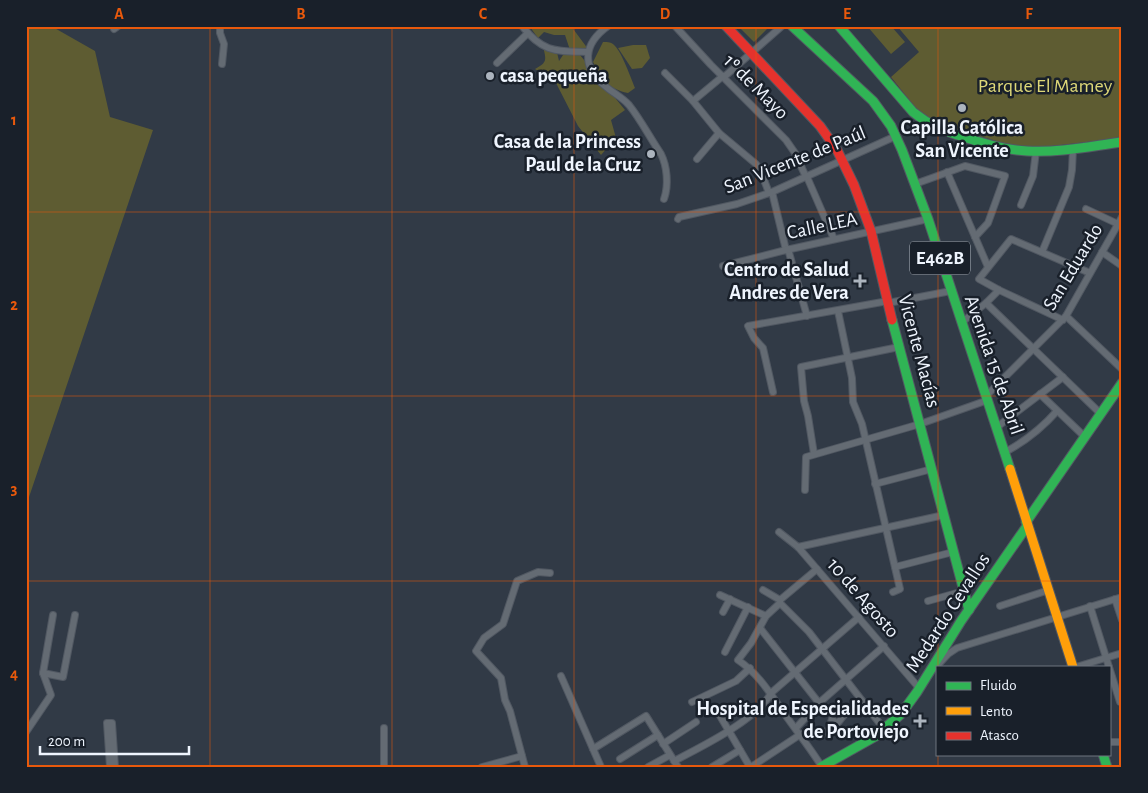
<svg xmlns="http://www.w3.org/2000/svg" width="1148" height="793" font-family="'Alegreya Sans',sans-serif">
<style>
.green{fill:#5e5c32}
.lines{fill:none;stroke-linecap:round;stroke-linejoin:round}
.street-casing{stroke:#515862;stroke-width:8}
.fast-casing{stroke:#515862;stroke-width:11}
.slow-casing{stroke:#515862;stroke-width:11}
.jam-casing{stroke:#515862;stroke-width:11}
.street{stroke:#646b73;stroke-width:6}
.fast{stroke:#30b455;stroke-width:9}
.slow{stroke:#ff9f0a;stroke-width:9}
.jam{stroke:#e5322d;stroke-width:9}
.grid{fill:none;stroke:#e8590c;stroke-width:1;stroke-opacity:0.55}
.poi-dot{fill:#acb4be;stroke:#19202a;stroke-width:2}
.labels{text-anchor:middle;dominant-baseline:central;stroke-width:5;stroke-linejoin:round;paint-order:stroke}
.shield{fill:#19202a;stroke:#afb5be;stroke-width:1}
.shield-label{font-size:19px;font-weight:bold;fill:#eff5fe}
.poi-label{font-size:20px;font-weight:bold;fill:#eff5fe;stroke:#19202a;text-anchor:end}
.park-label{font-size:20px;fill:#ded878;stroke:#19202a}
.street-label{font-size:20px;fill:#eff5fe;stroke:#19202a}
.neatline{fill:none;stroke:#e8590c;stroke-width:2}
.grid-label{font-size:16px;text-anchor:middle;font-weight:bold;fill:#e8590c}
</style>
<rect width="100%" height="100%" fill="#313a46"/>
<g class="green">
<polygon points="26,26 51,26 95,51 110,117 153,130 26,506"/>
<polygon points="571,26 588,49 571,53 565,35 554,35 544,32 538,38 530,27"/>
<polygon points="744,26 770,26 754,42 741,29"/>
<polygon points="867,26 891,26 905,42 891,54"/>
<polygon points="897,26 1122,26 1122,138 1043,147 1014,146 941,125 927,119 918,111 891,77 919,52"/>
<path d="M 603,42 C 608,42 612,42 615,46 C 622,53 631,78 635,88 L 628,93 C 608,89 602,79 593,62 Z"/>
<polygon points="633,45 646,45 650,58 642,68 632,69 618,48"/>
<path d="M 543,46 L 556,48 L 559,61 L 563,55 L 580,55 L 625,110 L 611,120 L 616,138 L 601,155 L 578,126 L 556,83 L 535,69 C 548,62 546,60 543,46 Z"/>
</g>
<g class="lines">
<g class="street-casing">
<g id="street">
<polyline points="220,26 220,33 224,44 222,64"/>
<path d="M 522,26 C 543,53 556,51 588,52"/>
<path d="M 608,26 C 583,44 581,67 605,86 C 613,93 622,97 629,105 C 641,120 650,138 661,154 C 667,166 669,185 664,199"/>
<polyline points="675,26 711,65 786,140 795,153 806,177"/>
<polyline points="114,29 118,26"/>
<polyline points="497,63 528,33"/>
<polyline points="665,73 693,101 719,133 756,164 761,172 769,193"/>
<polyline points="693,101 723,76 724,77 782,26"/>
<polyline points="697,159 719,133"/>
<polyline points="947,172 988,267"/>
<polyline points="807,177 834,239"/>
<polyline points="915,184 965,166 1005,176 988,223 975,237"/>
<polyline points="772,192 786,250"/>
<polyline points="1021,205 1033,176 1036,151"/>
<polyline points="1086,209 1118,224"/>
<polyline points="678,219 679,217 737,204 772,192 896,136"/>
<polyline points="788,249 807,316"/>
<polyline points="1042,252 1069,187 1072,170 1073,148"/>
<polyline points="1102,252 1122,266"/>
<polyline points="723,266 786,250 928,219"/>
<polyline points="888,303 951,291"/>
<polyline points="986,303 1101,414"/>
<polyline points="838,311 852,378 853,402 862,424 900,589 893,592"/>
<polyline points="1066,316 1122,369"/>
<polyline points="1063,320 999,290 979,279 1011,239 1090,273"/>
<polyline points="961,323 986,303 999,290"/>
<polyline points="773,392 763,348 754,338 748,326 888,301"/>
<polyline points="1040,394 1085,437"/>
<polyline points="987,395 1066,316 1122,217"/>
<polyline points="997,427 1063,377"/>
<path d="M 1005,452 C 1026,441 1041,429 1057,411"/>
<polyline points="814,454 808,416 804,401 801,367 899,347"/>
<polyline points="875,484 932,469"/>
<polyline points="805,490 806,457 920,424 988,400"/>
<polyline points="779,532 798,547 919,688"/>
<polyline points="798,547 944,515"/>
<polyline points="895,567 953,552"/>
<path d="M 817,569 L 780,600 L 780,603 L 766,616 L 751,643 L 738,660 C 760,675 771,695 786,716 C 798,733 811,749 822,767"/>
<polyline points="763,590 780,600"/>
<polyline points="720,595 766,616"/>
<polyline points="1115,599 1122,620"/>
<polyline points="928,601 964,591"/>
<polyline points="780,603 809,632 884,729"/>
<polyline points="1000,606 1049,590"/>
<polyline points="1090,606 1109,667"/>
<polyline points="723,612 730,599"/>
<polyline points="760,628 819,703"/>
<polyline points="725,652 748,607"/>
<polyline points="936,667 948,654 957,648 1122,597"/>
<polyline points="1076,667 1122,653"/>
<polyline points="1109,667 1120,702"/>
<polyline points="43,673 63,677 75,615"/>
<polyline points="561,676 601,767"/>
<polyline points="692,702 736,681 750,668"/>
<polyline points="716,709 750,767"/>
<polyline points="384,728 384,767"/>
<polyline points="796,728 819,703 884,646"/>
<polyline points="26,732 51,695 43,673 53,615"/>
<polyline points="823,734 829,729 832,719 837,724 848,710 862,701"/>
<polyline points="1109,742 1122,742"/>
<polyline points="663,744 696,722"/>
<polyline points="593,749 646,716 678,767"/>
<polyline points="620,759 658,735"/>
<path d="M 674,761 C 701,747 758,719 771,693 L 859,617"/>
<polyline points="110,767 107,723 112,723 115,767"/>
<polyline points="482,767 522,756"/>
<polyline points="525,767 510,711 505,700 501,678 476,651 484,638 503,624 517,581 538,572 550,573"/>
<polyline points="648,767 670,755"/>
<polyline points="712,767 740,750"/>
<polyline points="751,767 801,734"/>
</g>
</g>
<g class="fast-casing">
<g id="fast">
<polyline points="792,26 873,101 891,126 902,150 928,219 1010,469"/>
<path d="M 839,26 L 913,112 C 929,125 944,131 964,137 C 984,144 1006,150 1027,151 C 1059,153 1091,146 1122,142"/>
<polyline points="892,320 969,610"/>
<polyline points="1026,522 1122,383"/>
<polyline points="1103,754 1107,767"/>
<polyline points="821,767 876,736 901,714 917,692 961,621 1027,526"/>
</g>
</g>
<g class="slow-casing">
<polyline id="slow" points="1010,469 1073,667"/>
</g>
<g class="jam-casing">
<polyline id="jam" points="726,26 820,126 837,150 854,185 871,231 892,320"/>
</g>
<use href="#street" class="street"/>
<use href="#fast" class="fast"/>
<use href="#slow" class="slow"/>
<use href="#jam" class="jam"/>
</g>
<path class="grid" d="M 210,26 L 210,767M 392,26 L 392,767M 574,26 L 574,767M 756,26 L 756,767M 938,26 L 938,667M 26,212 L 1122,212M 26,396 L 1122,396M 26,581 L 1122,581M 938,754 L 938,767"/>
<g class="poi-dot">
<circle cx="490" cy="76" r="5"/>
<circle cx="962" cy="108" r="5"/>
<circle cx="651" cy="154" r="5"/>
<path d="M857.5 273.5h5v5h5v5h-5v5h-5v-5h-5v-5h5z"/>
<path d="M917.5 713.5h5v5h5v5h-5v5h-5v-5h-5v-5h5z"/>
</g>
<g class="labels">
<rect class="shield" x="910" y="241.5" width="60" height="33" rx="4"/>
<g class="shield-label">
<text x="940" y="258">E462B</text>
</g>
<g class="poi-label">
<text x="500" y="76" text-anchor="start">casa pequeña</text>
<text x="962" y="128" text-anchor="middle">Capilla Católica<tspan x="962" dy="23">San Vicente</tspan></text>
<text x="641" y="142">Casa de la Princess<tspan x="641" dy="23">Paul de la Cruz</tspan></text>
<text x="849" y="270">Centro de Salud<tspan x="849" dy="23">Andres de Vera</tspan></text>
<text x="909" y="709">Hospital de Especialidades<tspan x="909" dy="23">de Portoviejo</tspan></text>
</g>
<g class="park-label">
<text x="1045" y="86">Parque El Mamey</text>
</g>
<g class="street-label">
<text transform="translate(756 87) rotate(45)">1º de Mayo</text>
<text transform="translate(795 160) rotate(-22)">San Vicente de Paúl</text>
<text transform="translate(822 226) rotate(-12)">Calle LEA</text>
<text transform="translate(1073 267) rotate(-59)">San Eduardo</text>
<text transform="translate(919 351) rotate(75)">Vicente Macías</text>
<text transform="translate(994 365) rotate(71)">Avenida 15 de Abril</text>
<text transform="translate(863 598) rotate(49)">10 de Agosto</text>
<text transform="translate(948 613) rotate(-57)">Medardo Cevallos</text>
</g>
</g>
<rect width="1148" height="793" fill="none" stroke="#19202a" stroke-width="55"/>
<rect x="936" y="666" width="175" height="90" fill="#19202a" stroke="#6f757f"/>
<rect x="946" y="682" width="25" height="8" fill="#30b455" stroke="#6f757f"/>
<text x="980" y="690" font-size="15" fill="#eff5fe">Fluido</text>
<rect x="946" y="707" width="25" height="8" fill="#ff9f0a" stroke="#6f757f"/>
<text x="980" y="716" font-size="15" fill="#eff5fe">Lento</text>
<rect x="946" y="732" width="25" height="8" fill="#e5322d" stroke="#6f757f"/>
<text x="980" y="740" font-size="15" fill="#eff5fe">Atasco</text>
<path d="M40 746v8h149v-8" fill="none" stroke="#eff5fe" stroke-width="2.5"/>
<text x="48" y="746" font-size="15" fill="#eff5fe" stroke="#19202a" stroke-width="4" paint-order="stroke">200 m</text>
<rect x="28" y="28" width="1092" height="738" class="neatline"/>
<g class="grid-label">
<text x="119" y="19">A</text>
<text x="301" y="19">B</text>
<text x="483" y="19">C</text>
<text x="665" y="19">D</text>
<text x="847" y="19">E</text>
<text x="1029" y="19">F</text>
<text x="14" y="125">1</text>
<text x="14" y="310">2</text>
<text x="14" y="494">3</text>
<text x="14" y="679">4</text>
</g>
</svg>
